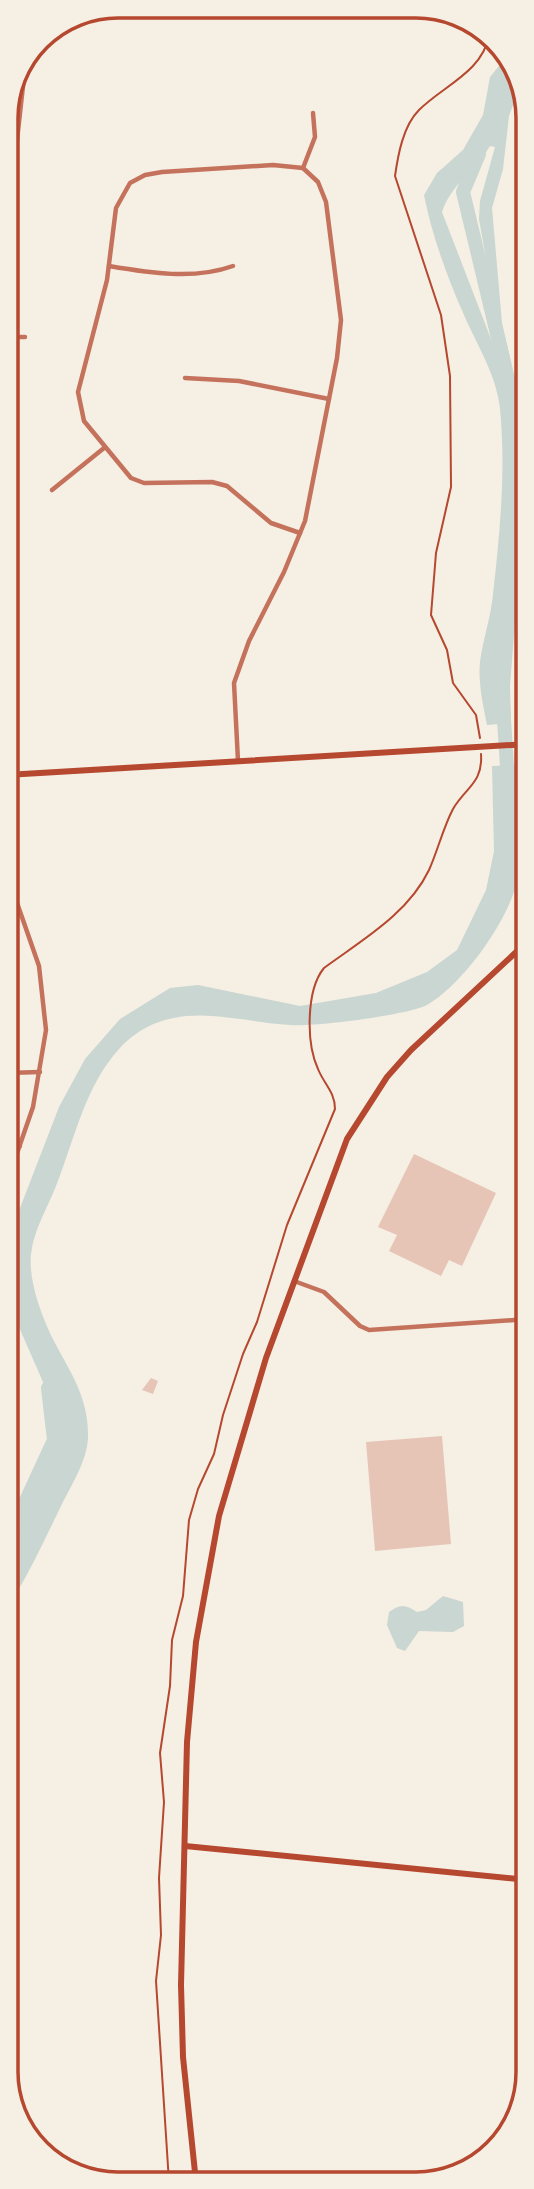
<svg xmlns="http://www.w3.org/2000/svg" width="534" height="2189" font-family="Ubuntu,sans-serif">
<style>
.water{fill:#c9d6d2;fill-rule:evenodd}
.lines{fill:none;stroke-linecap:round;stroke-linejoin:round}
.river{stroke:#c9d6d2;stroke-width:14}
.building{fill:#e6c5b7}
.path{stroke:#b5482f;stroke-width:2}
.minor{stroke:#c5725c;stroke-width:4.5}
.secondary{stroke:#b5482f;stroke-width:6}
.primary{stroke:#b5482f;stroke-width:6}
.rim{fill:none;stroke:#b5482f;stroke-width:3.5}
</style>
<rect width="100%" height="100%" fill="#f6efe4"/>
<g class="water">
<path d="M 507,56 L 520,86 L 509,116 L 503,169 L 492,208 L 502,323 L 528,434 L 528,545 L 516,609 L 510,686 L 511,723 L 487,725 C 483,704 478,683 480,662 C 483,639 491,617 493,594 C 500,533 506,470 500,409 C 497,376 477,345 464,315 C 447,277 432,235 424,195 L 437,173 L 463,150 L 483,115 L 490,77 ZM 490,146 L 495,147 L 480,201 L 479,219 L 501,345 L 496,352 L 442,212 C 450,186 476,169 490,146 Z"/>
<path d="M 516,765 C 517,803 526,848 516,885 C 506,924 462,985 427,1005 C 408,1015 314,1027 290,1025 C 230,1021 168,996 119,1049 C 85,1086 74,1141 56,1186 C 47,1209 34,1229 31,1254 C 29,1275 36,1299 44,1319 C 59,1359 89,1388 88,1436 C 88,1459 72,1484 62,1504 C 44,1541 28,1576 6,1610 L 6,1544 L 54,1440 L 50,1398 L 8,1302 L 15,1221 L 59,1107 L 85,1059 L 120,1019 L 170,988 L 198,985 L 300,1006 L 376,993 L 427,972 L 457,950 L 486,890 L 494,851 L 492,766 Z"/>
<path d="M 443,1596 L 463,1602 L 464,1626 L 453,1632 L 419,1631 L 405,1651 L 397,1648 L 387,1625 L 389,1612 C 400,1604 405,1604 417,1612 L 426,1610 Z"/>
</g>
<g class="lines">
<g class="river">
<polyline points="479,154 463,192 504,363"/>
<polyline points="503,704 508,782"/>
<polyline points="6,1544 54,1440 48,1388"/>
</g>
</g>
<g class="building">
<polygon points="414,1154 496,1193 462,1266 449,1260 441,1276 389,1251 397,1235 378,1227"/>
<polygon points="151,1378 158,1381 153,1394 142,1390"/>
<polygon points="442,1436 451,1544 375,1551 366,1442"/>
</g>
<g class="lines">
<g class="path">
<path d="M 480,738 L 476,715 L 453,683 L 447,650 L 431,615 L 436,553 L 451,487 L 450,376 L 441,315 L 395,176 C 398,155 403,126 419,110 C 443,86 482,72 489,36"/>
<path d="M 169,2182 L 156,1981 L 161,1935 L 159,1878 L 164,1802 L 160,1753 L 170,1686 L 172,1640 L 183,1596 L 189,1520 L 198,1489 L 214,1454 L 223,1415 L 243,1354 L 257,1322 L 287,1225 L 335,1109 C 335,1092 324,1084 318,1069 C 306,1043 306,990 324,968 C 362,940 408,914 429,870 C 438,850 443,828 453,809 C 466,787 483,783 481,754"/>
</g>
<g class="minor">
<polyline points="303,168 315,137 313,113"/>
<polyline points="6,193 15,158 25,68"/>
<path d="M 109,266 C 150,273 194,280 233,266"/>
<polyline points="6,337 25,337"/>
<polyline points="185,378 239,381 329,399"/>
<polyline points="52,490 104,448"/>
<polyline points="300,533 271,523 227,486 212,482 144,483 131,478 84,421 78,392 107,280 116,208 130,183 145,175 162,172 273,165 303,168"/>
<polyline points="238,761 234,683 249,641 284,572 305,521 337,358 341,320 326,202 318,182 303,168"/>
<polyline points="6,816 16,900 39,966 46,1030 33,1107 6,1185"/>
<polyline points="6,901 16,900"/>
<polyline points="6,1073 40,1072"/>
<polyline points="6,1147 20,1146"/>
<polyline points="294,1281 324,1292 360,1326 369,1330 528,1319"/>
</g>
<polyline class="secondary" points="185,1846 528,1880"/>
<g class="primary">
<polyline points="6,775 528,744"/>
<polyline points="196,2182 183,2057 181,1985 187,1742 196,1642 219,1516 266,1358 347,1139 387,1077 411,1050 528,941"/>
</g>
</g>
<path d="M0 0H534V2189H0ZM118 18H416A100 100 0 0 1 516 118V2072A100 100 0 0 1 416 2172H118A100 100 0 0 1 18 2072V118A100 100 0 0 1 118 18Z" fill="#f6efe4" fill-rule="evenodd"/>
<path class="rim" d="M118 18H416A100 100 0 0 1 516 118V2072A100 100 0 0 1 416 2172H118A100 100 0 0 1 18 2072V118A100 100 0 0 1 118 18Z"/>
</svg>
